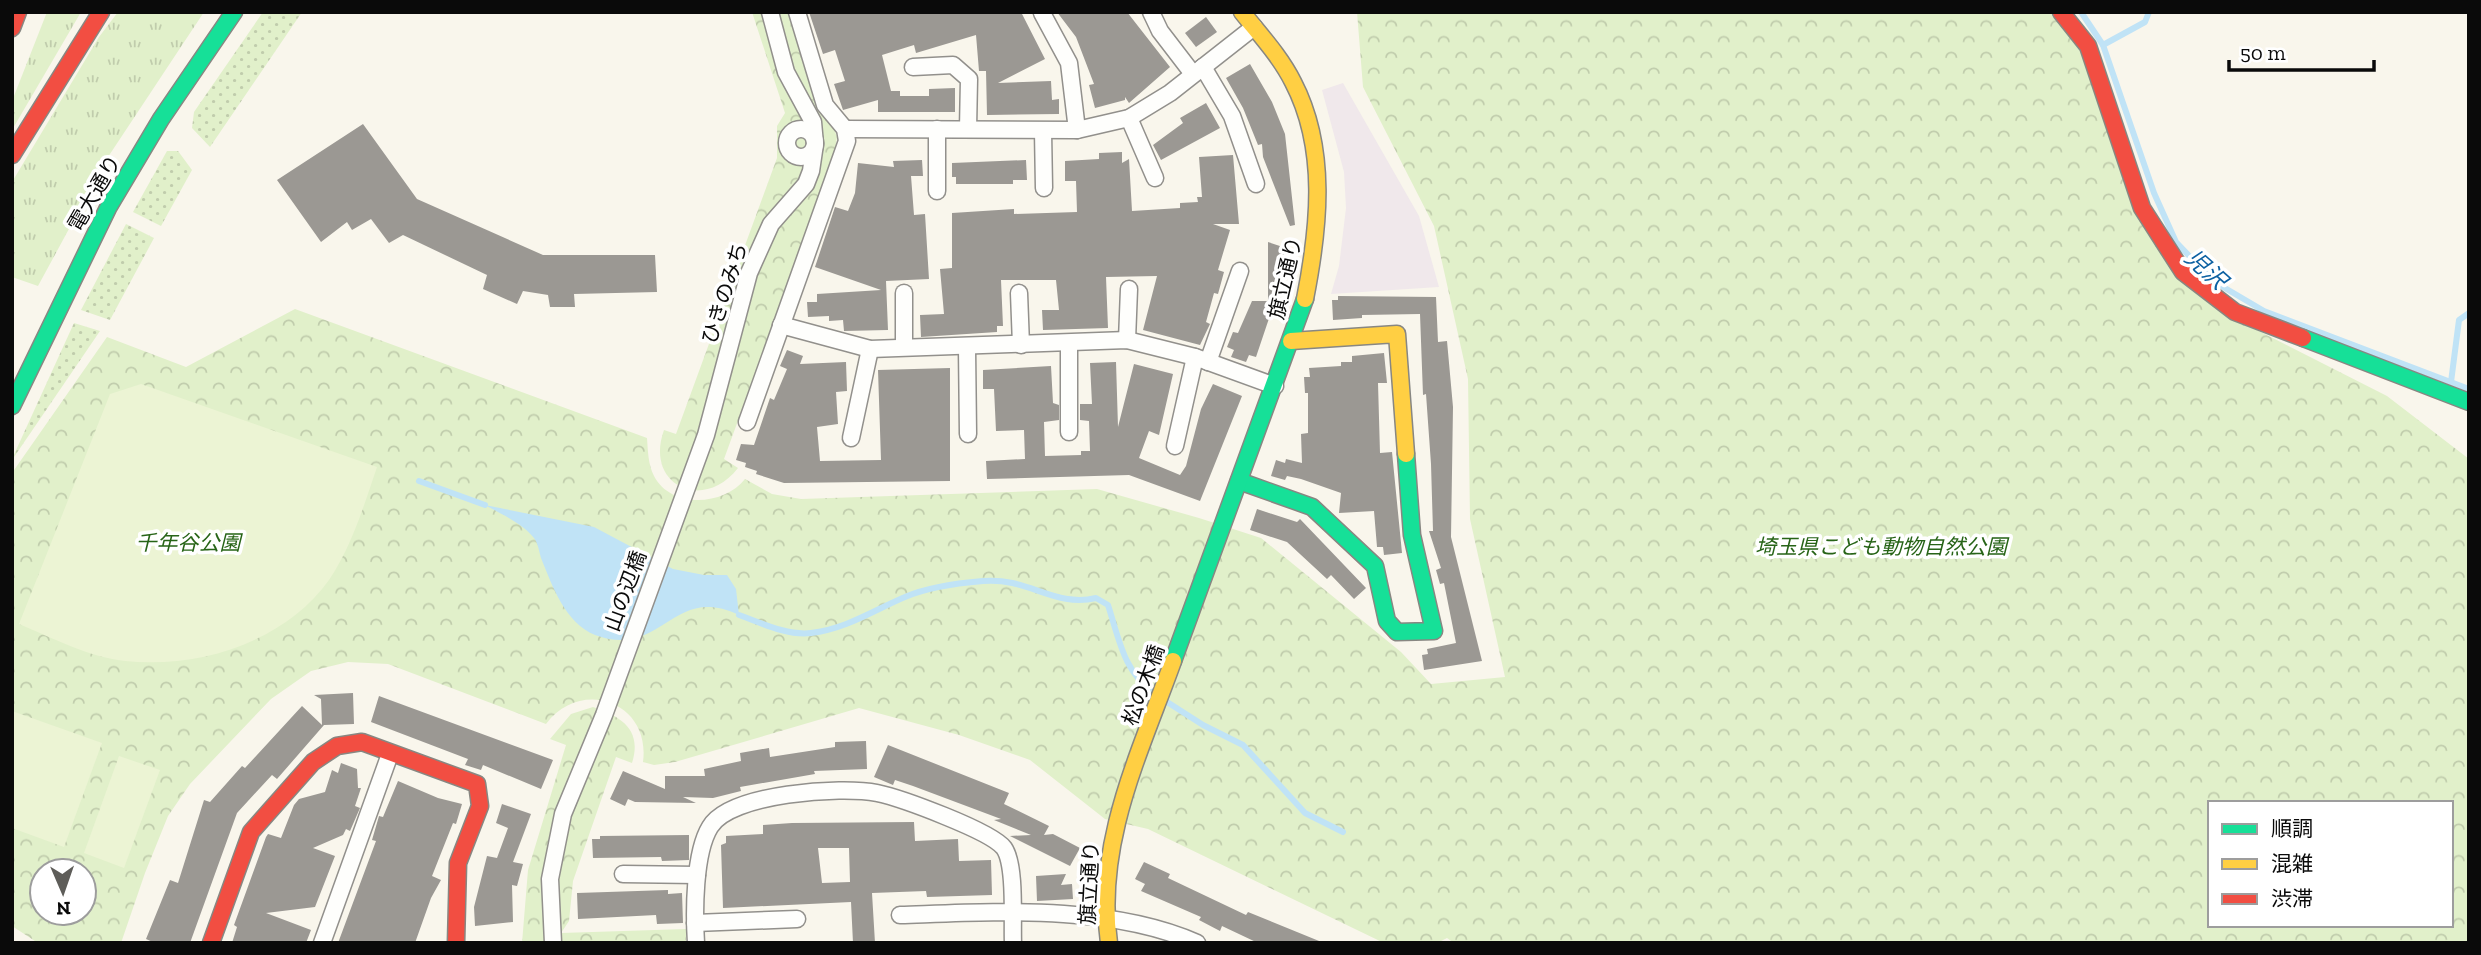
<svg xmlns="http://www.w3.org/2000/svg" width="2481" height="955" font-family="'Zilla Slab','Noto Sans JP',serif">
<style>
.industrial{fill:#f0e8eb}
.grass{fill:url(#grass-tufts)}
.park{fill:url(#park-crowns);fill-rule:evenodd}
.garden{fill:url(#garden-dots)}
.pitch{fill:#ecf4d4}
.water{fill:#c0e3f6}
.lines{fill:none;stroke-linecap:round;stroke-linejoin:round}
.stream{stroke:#c0e3f6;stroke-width:6}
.building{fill:#9b9893;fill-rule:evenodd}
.street-casing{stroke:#92908c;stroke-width:19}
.fast-casing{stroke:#888782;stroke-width:19}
.slow-casing{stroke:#888782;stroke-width:19}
.jam-casing{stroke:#888782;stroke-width:19}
.street{stroke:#fefefc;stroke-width:16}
.fast{stroke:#16e098;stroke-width:16}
.slow{stroke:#ffcf43;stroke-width:16}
.jam{stroke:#f24e42;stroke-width:16}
.labels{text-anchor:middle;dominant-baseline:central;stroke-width:7;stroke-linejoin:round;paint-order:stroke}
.street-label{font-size:21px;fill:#0a0a0a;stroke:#fff}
.park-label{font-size:21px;font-style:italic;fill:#276417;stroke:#fff}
.water-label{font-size:23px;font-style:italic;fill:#0d61a2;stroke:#fff}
</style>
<defs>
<pattern id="grass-tufts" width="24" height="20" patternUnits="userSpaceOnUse" patternTransform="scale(1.75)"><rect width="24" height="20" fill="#e1f0ca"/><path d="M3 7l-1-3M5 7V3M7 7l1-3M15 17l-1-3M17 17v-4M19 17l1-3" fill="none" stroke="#c0ccac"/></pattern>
<pattern id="park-crowns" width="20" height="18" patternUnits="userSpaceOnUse" patternTransform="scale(1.75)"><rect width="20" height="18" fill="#e1f0ca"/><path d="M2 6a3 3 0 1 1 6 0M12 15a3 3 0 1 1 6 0" fill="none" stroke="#c0ccac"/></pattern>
<pattern id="garden-dots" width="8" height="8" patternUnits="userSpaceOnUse" patternTransform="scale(1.75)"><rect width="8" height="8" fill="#e1f0ca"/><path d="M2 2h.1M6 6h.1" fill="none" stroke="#c0ccac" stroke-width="1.8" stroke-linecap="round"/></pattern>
</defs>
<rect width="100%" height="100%" fill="#f9f6ec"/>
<polygon class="industrial" points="1343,83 1419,216 1439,287 1331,294 1339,266 1346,208 1344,172 1322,90"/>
<g class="grass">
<polygon points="47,12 81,12 12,130 12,101"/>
<polygon points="118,12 204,12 108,157 38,286 12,277 12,182 99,37"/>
</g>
<g class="park">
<path d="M 752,12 L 792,12 L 837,137 L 834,158 L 724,459 L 738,468 C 703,513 644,485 664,430 L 676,434 L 777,158 L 777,126 L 785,113 Z"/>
<path d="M 1357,12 L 2052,12 L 2082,49 L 2146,229 L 2235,319 L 2387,396 L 2469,459 L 2469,943 L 1454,943 L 1447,938 L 1437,943 L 1384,943 L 1148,829 L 1105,819 L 1030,760 L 959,735 L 859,708 L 675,762 L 654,765 L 643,762 C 651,702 581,677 546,724 L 388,664 L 348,662 L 311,671 L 271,699 L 190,784 L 168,816 L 145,873 L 121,943 L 38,943 L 12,926 L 12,473 L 107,337 L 186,367 L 295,309 L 647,438 C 648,451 648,464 654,476 C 671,509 724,506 745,479 L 772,494 L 801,499 L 1097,489 L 1199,518 L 1261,538 L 1401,652 L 1431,684 L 1505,677 L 1470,519 L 1468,379 L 1434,226 L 1363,87 ZM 2210,803 L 2451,803 L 2451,925 L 2210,925 ZM 42,871 L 84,871 L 84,913 L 42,913 Z"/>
<path d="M 593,707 C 619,716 643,728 632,763 L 616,757 L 573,881 L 569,921 L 561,933 L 686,929 L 686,943 L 522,943 L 528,870 L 566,745 L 550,739 L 571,714 Z"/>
</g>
<g class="garden">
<polygon points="263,12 302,12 210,147 192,128 194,112"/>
<polygon points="167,151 178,151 192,170 161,226 133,212"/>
<polygon points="126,224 154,238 110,320 81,310"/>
<polygon points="74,323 100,331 12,460 12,459"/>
</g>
<g class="pitch">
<path d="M 141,384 L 377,467 C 364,505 352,546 329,580 C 285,642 198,669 125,661 C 88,657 53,638 19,624 L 110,394 Z"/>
<polygon points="12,711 102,743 64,847 12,828"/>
<polygon points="119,756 160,770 124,868 84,853"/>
</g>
<path class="water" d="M 485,505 L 594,527 L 673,569 L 704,575 L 727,575 L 736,589 L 739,615 C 671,583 663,660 595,635 C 565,623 552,585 541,558 C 539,551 538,543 534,538 C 522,523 501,514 485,505 Z"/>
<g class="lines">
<g class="stream">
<polyline points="2081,12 2103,45 2154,193 2176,242 2213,281 2264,311 2469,389"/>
<polyline points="2103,45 2145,22 2149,12"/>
<polyline points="2451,382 2459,320 2469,313"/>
<polyline points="419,481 485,505"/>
<path d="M 739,615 C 761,623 788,636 811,633 C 846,629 874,610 905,597 C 928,587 959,583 983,581 C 1028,577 1055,608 1096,598 L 1108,605 C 1119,639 1124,673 1155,694"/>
<polyline points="1164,700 1203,725 1243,745 1305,813 1343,832"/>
</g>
</g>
<g class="building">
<polygon points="809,12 1021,12 1045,59 998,83 1051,81 1052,100 1059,99 1059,114 987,115 986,71 979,71 976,35 916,53 914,45 882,55 891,91 900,91 900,96 929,96 929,89 955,88 955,112 878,112 878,100 843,110 834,84 845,81 835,50 823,54"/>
<polygon points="1057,12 1127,12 1170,67 1129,103 1125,97 1125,100 1095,108 1089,85 1094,84 1076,37"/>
<polygon points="1206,17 1217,32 1196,47 1185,33"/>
<polygon points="1250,64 1272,102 1285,134 1295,225 1290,226 1263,157 1262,144 1258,145 1243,108 1226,78"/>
<polygon points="1206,103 1220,128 1161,160 1153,145 1183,123 1180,118"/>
<polygon points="363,124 417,199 543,255 655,255 657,292 574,294 575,307 550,307 548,295 523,291 517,304 483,289 487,275 403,235 389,243 371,219 352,230 347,222 321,242 277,180"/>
<polygon points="1122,152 1122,163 1129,159 1132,211 1180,208 1180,203 1198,202 1197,197 1202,197 1199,157 1233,155 1239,224 1213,224 1230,230 1218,270 1224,272 1218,294 1214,293 1206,322 1210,324 1200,345 1143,330 1157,276 1106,277 1108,328 1043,330 1042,310 1059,310 1056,280 1001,280 1003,326 997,326 997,332 921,337 920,315 944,314 940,269 952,268 952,213 1014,209 1014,214 1077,212 1076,181 1065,181 1065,161 1099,159 1099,153"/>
<polygon points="922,160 923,176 911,176 914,215 925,214 929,279 886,281 888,330 844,331 843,320 829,321 829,316 808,317 807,302 817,302 817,294 881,290 815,267 835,207 848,211 855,193 858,163 894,167 893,161"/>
<polygon points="1026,160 1027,180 1013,180 1013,184 956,184 956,177 952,177 952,163"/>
<polygon points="1268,242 1292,250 1256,357 1249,355 1246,362 1231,357 1234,350 1227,347 1233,332 1238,333 1252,301 1268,301"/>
<polygon points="1338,296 1436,297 1438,342 1447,341 1453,407 1451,537 1482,661 1424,670 1422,655 1428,654 1427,649 1456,643 1444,583 1440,584 1436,570 1441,568 1429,531 1433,531 1431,464 1426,394 1423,395 1420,314 1362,315 1362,318 1333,320 1332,300 1338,300"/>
<polygon points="787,350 803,356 800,364 846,362 847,391 836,392 838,424 817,427 820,461 881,460 878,370 950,368 950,481 784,483 756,474 757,471 745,467 746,463 736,460 741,444 754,445 770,398 774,400 787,369 780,366"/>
<polygon points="1384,353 1387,383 1378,383 1380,453 1392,452 1402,553 1384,555 1383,547 1377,547 1374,511 1339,513 1341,493 1301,479 1287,476 1285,480 1271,476 1276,460 1285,463 1286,459 1302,463 1301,434 1308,433 1308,393 1305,393 1304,377 1310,377 1309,368 1341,366 1341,362 1352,362 1352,356"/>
<polygon points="1116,362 1118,427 1134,364 1173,374 1159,435 1149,431 1139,458 1180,475 1186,466 1201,409 1213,384 1242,396 1200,501 1129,475 987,479 986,461 1025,459 1024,430 996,431 994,389 983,389 983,370 1051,366 1053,403 1059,405 1059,420 1044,422 1045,456 1081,455 1081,451 1090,451 1089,421 1080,420 1080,404 1092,404 1090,363"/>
<polygon points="1257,509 1297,522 1300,519 1366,588 1354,599 1331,575 1327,579 1287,542 1250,530"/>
<polygon points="353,693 354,724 324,725 277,779 272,775 237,813 190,943 155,943 146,939 170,880 178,883 204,800 210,802 242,766 245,768 302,706 322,725 321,699 314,695"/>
<polygon points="379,696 553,760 541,789 483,765 481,770 465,765 468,759 371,722"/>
<polygon points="866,741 867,769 814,771 815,774 740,787 741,791 713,798 683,797 696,803 635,802 628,799 625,806 610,799 623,771 665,789 665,776 705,776 704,769 741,761 740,753 769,748 770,757 835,747 835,742"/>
<polygon points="888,745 1009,793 1004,804 1049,826 1044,835 1053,834 1080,848 1070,866 1010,836 1031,835 994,820 1001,819 913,786 895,780 893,785 874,777"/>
<polygon points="341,763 357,769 358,788 361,788 355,806 360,808 350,831 346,829 343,835 313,848 335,856 315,907 266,913 311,930 306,943 232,943 237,927 234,925 266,837 268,834 281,838 294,805 299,799 325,792 332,770 338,773"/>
<polygon points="398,781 438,798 462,804 456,824 453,823 432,876 441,880 431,898 415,943 338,943 376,841 372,840 379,816 383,817"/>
<polygon points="502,804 531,814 513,862 523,864 517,886 512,885 513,922 475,926 474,907 487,856 497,858 508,828 496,823"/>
<path d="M 914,822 L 915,841 L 958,839 L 959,861 L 991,860 L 992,895 L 927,897 L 926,891 L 872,893 L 875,943 L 853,943 L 851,902 L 723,908 L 721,845 L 726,843 L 726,836 L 763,834 L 763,825 L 792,823 ZM 818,848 L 849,848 L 850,882 L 822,883 Z"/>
<polygon points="689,835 689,860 662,861 661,857 593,858 592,839 600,839 600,836"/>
<polygon points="1144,862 1170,874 1168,878 1246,915 1248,912 1324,943 1258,943 1222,926 1220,931 1199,920 1201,917 1141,891 1145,884 1135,879"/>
<polygon points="1066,874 1061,885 1072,884 1073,899 1037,901 1036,876"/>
<polygon points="668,890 668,894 682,893 683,923 657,924 656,915 578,919 577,893"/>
</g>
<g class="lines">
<g class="street-casing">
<g id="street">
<polyline points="1151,12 1160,31 1193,74"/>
<polyline points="1042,13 1069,63 1077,130"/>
<polyline points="913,67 953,65 969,79 968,129"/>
<polyline points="1203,67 1232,116 1256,184"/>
<polyline points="1129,118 1155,178"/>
<polyline points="845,129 1077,130 1129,118 1170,93 1254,27"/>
<polyline points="937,129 937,191"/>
<circle cx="801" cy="143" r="14"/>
<polyline points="1043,131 1044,188"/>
<polyline points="904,293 904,347"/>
<polyline points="1019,293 1021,345"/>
<polyline points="781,325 870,349 1127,340 1195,357 1275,386"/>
<polyline points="1127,340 1129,289"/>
<polyline points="967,348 968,434"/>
<polyline points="1208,362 1240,271"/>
<polyline points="747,422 847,141 845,129 825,105 797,12"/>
<polyline points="1069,432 1069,343"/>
<polyline points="851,438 870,349"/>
<polyline points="1175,446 1195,357"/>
<polyline points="623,874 697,875"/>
<path d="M 900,915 C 994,912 1109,904 1197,943"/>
<polyline points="695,923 797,919"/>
<polyline points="322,943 390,754"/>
<polyline points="553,943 550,879 563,814 604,715 706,435 749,273 771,224 806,184 811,171 815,144 813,122 786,72 770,12"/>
<path d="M 696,943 C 694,913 694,853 710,827 C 730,793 842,786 877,793 C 901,798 991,831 1004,848 C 1016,865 1012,921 1013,943"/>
</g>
</g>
<g class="fast-casing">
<g id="fast">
<polyline points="2303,338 2469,402"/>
<polyline points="12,406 108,208 161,119 234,12"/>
<polyline points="1239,481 1312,507 1375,566 1387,621 1397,632 1434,631 1412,535 1406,454"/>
<polyline points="1173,661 1305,299"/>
</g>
</g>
<g class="slow-casing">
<g id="slow">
<path d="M 1242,12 C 1260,35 1280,56 1293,82 C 1328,149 1319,228 1305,299"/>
<polyline points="1291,341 1397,334 1406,454"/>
<path d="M 1109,943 C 1095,843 1140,753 1173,661"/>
</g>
</g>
<g class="jam-casing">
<g id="jam">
<polyline points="2061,12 2088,46 2142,208 2183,272 2235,312 2303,338"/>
<polyline points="12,28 18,12"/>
<polyline points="12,155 101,12"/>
<polyline points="211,943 251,832 313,762 337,746 362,742 477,784 480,806 458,863 456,943"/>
</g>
</g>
<use href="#street" class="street"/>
<use href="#fast" class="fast"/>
<use href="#slow" class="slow"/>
<use href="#jam" class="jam"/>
</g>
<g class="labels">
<g class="street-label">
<text transform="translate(94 193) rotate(-60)">電大通り</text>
<text transform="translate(1285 278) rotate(-77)">旗立通り</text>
<text transform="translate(724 293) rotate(-72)">ひきのみち</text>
<text transform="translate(625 591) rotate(-70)">山の辺橋</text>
<text transform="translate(1143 685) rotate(-70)">松の木橋</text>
<text transform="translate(1089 883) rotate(-87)">旗立通り</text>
</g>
<g class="park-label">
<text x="188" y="542">千年谷公園</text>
<text x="1881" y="546">埼玉県こども動物自然公園</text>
</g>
<g class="water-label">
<text transform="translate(2206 269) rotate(42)">児沢</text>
</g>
</g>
<rect width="2481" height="955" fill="none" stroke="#0a0a0a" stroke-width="28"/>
<rect x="2208" y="801" width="245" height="126" fill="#ffffff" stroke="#9d9d9d" stroke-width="2"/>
<rect x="2222" y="824" width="35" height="10" fill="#16e098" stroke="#9d9d9d" stroke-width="2"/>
<text x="2271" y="836" font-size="21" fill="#0a0a0a">順調</text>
<rect x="2222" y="859" width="35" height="10" fill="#ffcf43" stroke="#9d9d9d" stroke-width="2"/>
<text x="2271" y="871" font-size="21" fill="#0a0a0a">混雑</text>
<rect x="2222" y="894" width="35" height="10" fill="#f24e42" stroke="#9d9d9d" stroke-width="2"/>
<text x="2271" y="906" font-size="21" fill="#0a0a0a">渋滞</text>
<g transform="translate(63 892) rotate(178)"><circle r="33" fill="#ffffff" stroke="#9d9d9d" stroke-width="2"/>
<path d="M0-5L12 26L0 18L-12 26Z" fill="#5e5d59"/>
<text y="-10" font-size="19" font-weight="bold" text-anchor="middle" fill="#0a0a0a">N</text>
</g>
<path d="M2229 60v10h145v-10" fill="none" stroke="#0a0a0a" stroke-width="3.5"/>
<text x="2240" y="60" font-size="21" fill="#0a0a0a" stroke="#ffffff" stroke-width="5" paint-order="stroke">50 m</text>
</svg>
